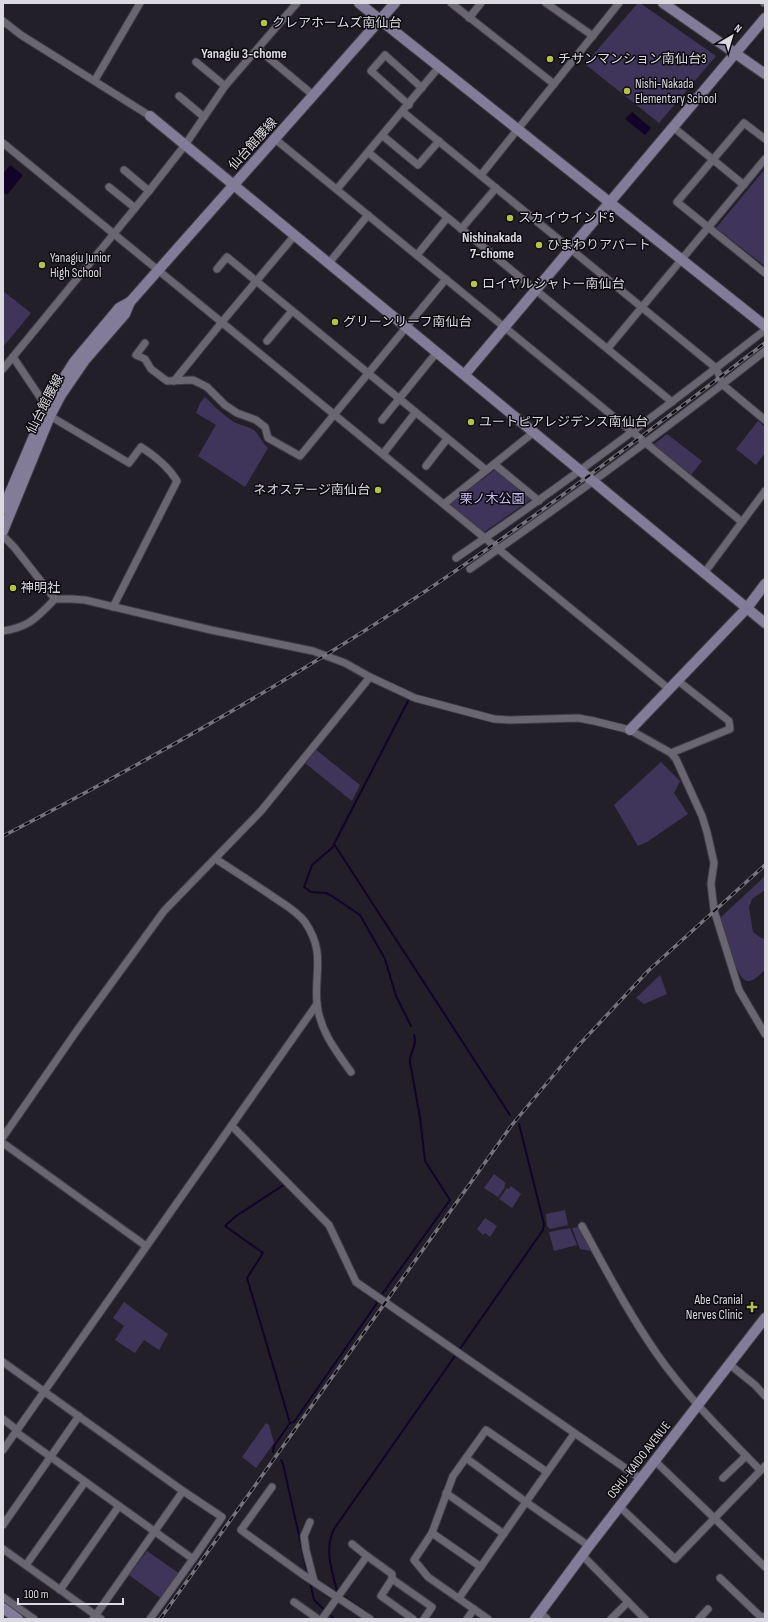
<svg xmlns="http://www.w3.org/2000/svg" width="768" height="1622" font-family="'Sofia Sans Condensed','Noto Sans JP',sans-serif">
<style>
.green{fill:#3f355a}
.water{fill:#120429}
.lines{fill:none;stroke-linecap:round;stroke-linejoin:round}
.stream{stroke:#120429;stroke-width:2}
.street-casing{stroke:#3d3b44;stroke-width:9}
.secondary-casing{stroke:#3d3b44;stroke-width:12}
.street{stroke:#696672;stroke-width:7}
.secondary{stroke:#837c98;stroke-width:10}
.rail-casing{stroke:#76737c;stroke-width:3.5}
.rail{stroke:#0b0a0e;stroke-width:2;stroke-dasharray:6;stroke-linecap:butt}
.poi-dot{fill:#b4c24a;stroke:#0b0a0e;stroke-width:1.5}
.labels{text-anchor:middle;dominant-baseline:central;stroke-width:3;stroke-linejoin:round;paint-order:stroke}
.poi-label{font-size:13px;fill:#dcdae1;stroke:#0b0a0e;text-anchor:start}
.street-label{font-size:13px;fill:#dcdae1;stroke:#0b0a0e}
.park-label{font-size:13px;fill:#cbbdf7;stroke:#0b0a0e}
.neighbourhood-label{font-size:14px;font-weight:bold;fill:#dcdae1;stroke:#0b0a0e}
</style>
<rect width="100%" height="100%" fill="#221f29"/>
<g class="green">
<polygon points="638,3 640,3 716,56 659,123 585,64"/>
<polygon points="765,169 765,266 716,228"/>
<polygon points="3,291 31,313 3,347"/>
<path d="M 205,397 C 214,406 223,415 234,422 C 240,425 246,426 252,429 C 259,433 261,442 268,448 L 245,487 L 198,456 L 216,425 L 196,413 L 200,403 Z"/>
<polygon points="758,421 765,427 765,453 756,465 736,449"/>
<polygon points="667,434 702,461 691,475 653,445"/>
<polygon points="496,469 530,498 530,500 484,532 452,506 451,503"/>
<polygon points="315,749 360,785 352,801 305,763"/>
<polygon points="661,762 680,781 674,793 688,814 647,842 638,846 614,805"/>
<path d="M 765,876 L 765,890 L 752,899 L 749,907 L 753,932 L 761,938 L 765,939 L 765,970 C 760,974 754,982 747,981 C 737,980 724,933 721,923 L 721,917 Z"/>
<polygon points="660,975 667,994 644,1004 636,998"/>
<polygon points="494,1174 506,1183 504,1186 505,1187 498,1197 484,1188"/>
<polygon points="511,1186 521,1194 512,1208 499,1199 507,1188 509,1189"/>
<polygon points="565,1210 568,1225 550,1229 547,1226 546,1214"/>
<polygon points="485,1218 497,1226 490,1237 485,1233 483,1235 477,1229"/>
<polygon points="579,1227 591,1251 580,1249 572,1228"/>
<polygon points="570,1228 577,1245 554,1251 549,1232"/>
<polygon points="124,1302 168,1334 159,1350 144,1340 135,1353 115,1340 124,1326 113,1318"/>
<polygon points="266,1423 269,1425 274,1443 256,1468 242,1457"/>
<polygon points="147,1551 180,1574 162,1599 129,1575"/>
</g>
<g class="water">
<polygon points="632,112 651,128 645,135 625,119"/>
<polygon points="10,165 23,175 7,195 3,192 3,174"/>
</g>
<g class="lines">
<g class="stream">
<polyline points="408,701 334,844 510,1115"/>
<polyline points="334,844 333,847 312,865 304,887 311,892 326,893 332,896 360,915 385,959 396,996 411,1026"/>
<path d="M 380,1297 L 450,1200 L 425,1161 L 420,1117 L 410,1063 C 409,1053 418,1045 414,1035"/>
<polyline points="290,1423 294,1422 377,1303 375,1299"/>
<polyline points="273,1452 274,1446 290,1423 247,1278 263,1253 225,1226 236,1216 285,1184"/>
<polyline points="281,1460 283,1464 308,1576"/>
<polyline points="310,1582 314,1600 334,1619"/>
<path d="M 337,1591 C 332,1571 324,1549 334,1529 L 543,1230 L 544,1224 L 519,1124"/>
<polyline points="343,1596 363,1610"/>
</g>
<g class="street-casing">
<g id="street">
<polyline points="451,3 554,84"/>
<polyline points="546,3 593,36"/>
<polyline points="764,3 765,3"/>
<polyline points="469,18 481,3"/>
<polyline points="3,21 21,35 150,116"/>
<polyline points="258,49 313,95"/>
<polyline points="196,62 225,86"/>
<polyline points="95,80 140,3"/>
<polyline points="179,96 204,117"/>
<polyline points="409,105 371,71 385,55 422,88"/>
<polyline points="403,112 716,368 723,385 765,420"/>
<polyline points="673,127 744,185"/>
<polyline points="383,136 418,165 439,141"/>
<polyline points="275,139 742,522"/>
<polyline points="765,139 744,123 677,202 765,273"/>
<polyline points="3,143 669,689"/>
<polyline points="369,153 672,402"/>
<polyline points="124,170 149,191"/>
<polyline points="481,175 619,3"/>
<polyline points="109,187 135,208"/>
<polyline points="337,189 439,67"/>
<polyline points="461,229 496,188"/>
<polyline points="417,255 447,218"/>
<polyline points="329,263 368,215"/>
<polyline points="217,269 227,257 486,470"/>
<polyline points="267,341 292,311"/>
<polyline points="145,343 136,355 145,359 151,369 167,381 193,380 207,387 225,405 237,413 256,420 265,427 268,438 300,456 446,279"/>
<polyline points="608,348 765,159"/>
<polyline points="13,357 46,406"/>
<polyline points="3,369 149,191 185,145 225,86 297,3"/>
<polyline points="174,381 222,322 295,235"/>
<path d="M 50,416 L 129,463 L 141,447 C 155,456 168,466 177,481 L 113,607"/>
<polyline points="382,420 437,352"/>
<polyline points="383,454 415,413"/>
<polyline points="494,464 539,501"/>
<polyline points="426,466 447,439"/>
<polyline points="444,504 534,432"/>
<polyline points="3,536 14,547 55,599"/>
<path d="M 456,558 C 562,486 664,409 765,330"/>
<path d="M 470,569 C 570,499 669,427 765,351"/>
<polyline points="705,572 765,491"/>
<path d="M 3,631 C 30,627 37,617 55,599 L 72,599 L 85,600 L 211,630 L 313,651 L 345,663 L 370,677 L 415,698 L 494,719 L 510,720 L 578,718 L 594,721 L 630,730 L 671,753 L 676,759 L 702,816 L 707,832 L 714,863 L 711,884 L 714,910 L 739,990 L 765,1034"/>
<polyline points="671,753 730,729 729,721 677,680"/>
<path d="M 216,859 C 234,871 253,883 272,896 C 282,903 297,911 305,922 C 326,953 314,972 317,1004 C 320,1031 336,1051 351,1072"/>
<polyline points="232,1126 329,1225 356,1282 641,1479"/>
<polyline points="3,1137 78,1029 164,911 261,811 370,677"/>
<polyline points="3,1143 146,1246"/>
<path d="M 582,1226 C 606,1270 629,1314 657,1354 C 687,1397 724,1433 760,1470"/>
<polyline points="3,1362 183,1491 222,1517 193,1559"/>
<polyline points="729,1364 755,1385 765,1396"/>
<polyline points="3,1419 17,1430"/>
<polyline points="16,1432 193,1559 150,1619"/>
<polyline points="574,1434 526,1502 589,1546"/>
<polyline points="3,1450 317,1004"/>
<polyline points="655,1461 765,1567"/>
<polyline points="723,1478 746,1456"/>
<polyline points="272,1487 241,1530 302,1574 370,1619"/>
<polyline points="446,1493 504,1534"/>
<polyline points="619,1506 675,1559 765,1466"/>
<polyline points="310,1522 304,1536 306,1550 314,1581"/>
<polyline points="3,1525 79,1416"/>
<polyline points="432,1533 481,1567"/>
<polyline points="352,1544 367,1556"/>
<polyline points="3,1549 101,1619"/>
<polyline points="582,1555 645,1619"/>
<polyline points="26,1565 85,1482"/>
<polyline points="720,1578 763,1619 765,1616"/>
<polyline points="392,1579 432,1607 424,1619"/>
<polyline points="60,1590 119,1506"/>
<polyline points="3,1597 34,1619"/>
<polyline points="459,1598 526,1502 466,1458"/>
<polyline points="294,1602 318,1619"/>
<polyline points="540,1612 547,1619"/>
<polyline points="93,1619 183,1491"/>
<polyline points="322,1619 367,1556 392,1574 392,1579 381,1596 413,1619"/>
<polyline points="467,1619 474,1609"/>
<polyline points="488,1619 428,1577 414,1560 432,1533 453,1476 486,1430 547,1472"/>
<polyline points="611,1619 628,1602"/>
<polyline points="699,1619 708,1609"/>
</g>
</g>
<g class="secondary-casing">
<g id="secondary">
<polyline points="359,3 765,326"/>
<polyline points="663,3 765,74"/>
<polyline points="150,116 765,623"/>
<polyline points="465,374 765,18"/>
<polyline points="3,509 48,403 74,362 119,308 130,302"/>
<polyline points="3,531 50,416 61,395 85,360 125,314 130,302 395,3"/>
<polyline points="630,730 747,608 765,584"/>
<polyline points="3,1608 18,1619"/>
<polyline points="535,1619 589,1546 765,1318"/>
</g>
</g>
<use href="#street" class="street"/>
<use href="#secondary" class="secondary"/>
<g class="rail-casing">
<g id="rail">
<path d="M 3,836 C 125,773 245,706 361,633 C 501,545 633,443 765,343"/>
<polyline points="160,1619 511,1126 578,1046 649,970 765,865"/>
</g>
</g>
<use href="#rail" class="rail"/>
</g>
<g class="poi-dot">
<circle cx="264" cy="23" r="4"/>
<circle cx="550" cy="59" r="4"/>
<circle cx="627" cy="91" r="4"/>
<circle cx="510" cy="218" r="4"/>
<circle cx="539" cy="245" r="4"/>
<circle cx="42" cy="265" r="4"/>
<circle cx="474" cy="284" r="4"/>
<circle cx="335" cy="322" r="4"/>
<circle cx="471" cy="422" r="4"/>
<circle cx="378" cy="490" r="4"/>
<circle cx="13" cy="588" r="4"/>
<path d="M750 1301h4v4h4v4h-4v4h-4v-4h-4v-4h4z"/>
</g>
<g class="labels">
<g class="poi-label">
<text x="272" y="23">クレアホームズ南仙台</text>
<text x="558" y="59">チサンマンション南仙台3</text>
<text x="635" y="84">Nishi-Nakada<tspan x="635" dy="15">Elementary School</tspan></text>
<text x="518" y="218">スカイウインド5</text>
<text x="547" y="245">ひまわりアパート</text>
<text x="50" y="258">Yanagiu Junior<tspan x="50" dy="15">High School</tspan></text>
<text x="482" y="284">ロイヤルシャトー南仙台</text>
<text x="343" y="322">グリーンリーフ南仙台</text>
<text x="479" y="422">ユートピアレジデンス南仙台</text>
<text x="370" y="490" text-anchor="end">ネオステージ南仙台</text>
<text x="21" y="588">神明社</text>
<text x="743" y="1300" text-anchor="end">Abe Cranial<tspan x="743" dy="15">Nerves Clinic</tspan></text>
</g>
<g class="street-label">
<text transform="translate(253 144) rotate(-48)">仙台館腰線</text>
<text transform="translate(45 404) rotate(-63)">仙台館腰線</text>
<text transform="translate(639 1460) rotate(-52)">OSHU-KAIDO AVENUE</text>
</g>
<g class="park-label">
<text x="492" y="499">栗ノ木公園</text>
</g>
<g class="neighbourhood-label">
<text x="244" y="53">Yanagiu 3-chome</text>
<text x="492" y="237">Nishinakada<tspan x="492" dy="16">7-chome</tspan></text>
</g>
</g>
<rect width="768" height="1622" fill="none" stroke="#dcdae1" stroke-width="8"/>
<g transform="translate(732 36) rotate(38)" stroke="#0b0a0e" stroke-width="3" paint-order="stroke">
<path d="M0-3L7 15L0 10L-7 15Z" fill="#dcdae1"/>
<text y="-6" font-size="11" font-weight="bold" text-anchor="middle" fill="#dcdae1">N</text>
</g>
<path d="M18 1598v6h105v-6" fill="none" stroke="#dcdae1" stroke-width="2"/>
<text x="24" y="1598" font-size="12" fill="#dcdae1" stroke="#0b0a0e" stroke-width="3" paint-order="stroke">100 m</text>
</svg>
